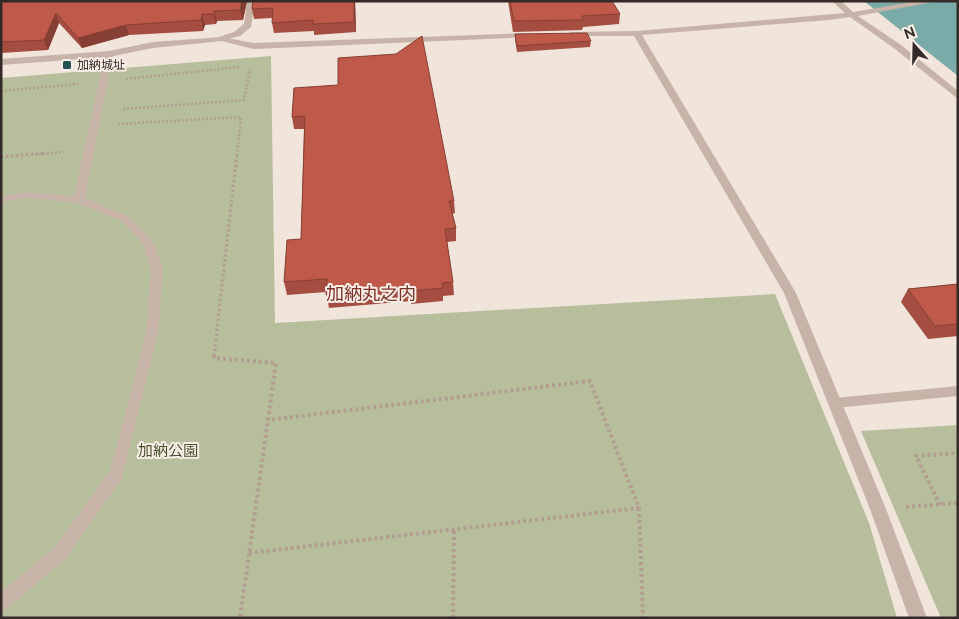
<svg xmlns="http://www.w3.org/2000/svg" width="959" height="619" font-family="Raleway,'Noto Sans JP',sans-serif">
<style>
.green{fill:#b6be9c}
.water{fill:#7baba8}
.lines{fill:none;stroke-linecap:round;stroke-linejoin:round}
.path-far2{stroke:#b39d92;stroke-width:2.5;stroke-dasharray:2 2;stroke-linecap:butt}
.path-far1{stroke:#b39d92;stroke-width:3;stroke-dasharray:2.5 2.5;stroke-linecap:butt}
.path{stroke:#b39d92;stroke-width:4;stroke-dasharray:3 3;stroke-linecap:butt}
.service{fill:#c7b3a7;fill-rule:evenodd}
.minor{fill:#c7b3a7;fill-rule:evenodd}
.tertiary{fill:#c7b3a7;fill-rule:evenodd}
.wall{fill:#a44d40}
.shaded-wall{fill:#863f34}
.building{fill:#bf5a4a;stroke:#863f34}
.poi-dot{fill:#205351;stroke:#f8eee7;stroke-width:2}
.labels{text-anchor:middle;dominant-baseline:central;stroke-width:4;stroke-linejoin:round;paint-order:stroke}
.far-poi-label{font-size:12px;fill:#342a27;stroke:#f8eee7;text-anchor:start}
.park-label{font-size:15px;fill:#48512d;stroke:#f8eee7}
.quarter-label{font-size:18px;fill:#7e3125;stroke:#f8eee7}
</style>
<rect width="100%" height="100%" fill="#f0e4db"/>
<g class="green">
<polygon points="271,56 275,323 775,294 869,523 897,618 1,618 1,78"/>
<polygon points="958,425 958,618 941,618 861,431"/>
</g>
<polygon class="water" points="864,1 958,1 958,76"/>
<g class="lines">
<g class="path-far2">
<polyline points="126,79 239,67"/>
<polyline points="1,91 78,84"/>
<polyline points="123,109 244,100 250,69"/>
<polyline points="118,124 241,117 237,155"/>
<polyline points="31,155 63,152"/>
</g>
<g class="path-far1">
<polyline points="1,157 46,153"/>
<polyline points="214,356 237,153"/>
</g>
<g class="path">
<polyline points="214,355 214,358 276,363 240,618"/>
<polyline points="940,505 916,456 958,453"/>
<polyline points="906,507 958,503"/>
<polyline points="639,508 643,618"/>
<polyline points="249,553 639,508 590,381 268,420"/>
<polyline points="453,618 454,530"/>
</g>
<g class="service">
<polygon points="109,51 113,54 85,198 130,217 154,243 163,270 158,334 122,478 66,558 7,609 1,611 1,592 54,548 110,471 146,334 151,270 143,244 122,221 77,203 28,198 1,202 1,196 28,192 74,196 105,54"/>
<polygon points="958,386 958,396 835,408 830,407 828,403 830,399 835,398"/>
</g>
<g class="minor">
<polygon points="832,1 841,1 853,12 918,1 938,1 858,16 901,45 958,91 958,99 895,49 850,17 829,20 642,35 796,293 886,509 927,618 909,618 870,509 784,293 634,36 571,36 567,34 571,32 637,31 845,13"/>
<polygon points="531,33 534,33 534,37 253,49 222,41 153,48 109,57 1,65 1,59 109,51 153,42 222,37 253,43"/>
</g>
<polygon class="tertiary" points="247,1 255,1 251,27 240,36 219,41 219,37 234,32 244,24"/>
</g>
<g class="wall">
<polygon points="1,1 247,1 243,20 217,21 216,24 205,25 203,31 129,35 82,48 59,23 48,50 1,53"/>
<polygon points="355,1 356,32 314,35 314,31 274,33 272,23 272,18 254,19 252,9"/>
<polygon points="508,1 612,1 620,14 619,24 583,27 582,30 513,32"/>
<polygon points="515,34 591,41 590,47 517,52 515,40"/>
<polygon points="294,88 454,201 455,213 452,214 456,228 456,241 447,242 453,282 454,295 443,296 443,301 411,304 411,301 329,308 326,292 287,295 284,282 301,239 304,129 294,129 292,117"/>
<polygon points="958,284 958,336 928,339 901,302 908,289"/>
</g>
<g class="shaded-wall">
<polygon points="242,1 247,1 243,20 240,10"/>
<polygon points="354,1 355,1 356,32 354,22"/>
<polygon points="214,11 217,21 216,24 214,14"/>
<polygon points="56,13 59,23 48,50 44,40"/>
<polygon points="202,14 205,25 203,31 201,20"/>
<polygon points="126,25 129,35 82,48 78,38"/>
</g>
<g class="building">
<polygon points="1,1 242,1 240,10 214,11 214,14 202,14 201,20 126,25 78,38 56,13 44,40 1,42"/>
<polygon points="253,1 354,1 354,22 313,24 313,20 272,23 273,8 252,9"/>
<polygon points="510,1 612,1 620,14 582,16 583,20 514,21"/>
<polygon points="587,33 591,41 517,46 515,34"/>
<polygon points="422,36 454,201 449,201 456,228 445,229 453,282 442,283 443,288 410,291 410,288 326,295 327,279 284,282 287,240 301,239 305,116 292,117 294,88 338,85 338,58 396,54"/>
<polygon points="958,284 958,324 935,326 908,289"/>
</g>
<rect class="poi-dot" x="62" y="60" width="10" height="10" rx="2.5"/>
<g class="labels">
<g class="far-poi-label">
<text x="77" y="65">加納城址</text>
</g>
<g class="park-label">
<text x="168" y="451">加納公園</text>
</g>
<g class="quarter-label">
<text x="371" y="293">加納丸之内</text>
</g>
</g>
<rect width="959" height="619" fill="none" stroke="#342a27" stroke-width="5"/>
<g transform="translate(914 45) rotate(340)" stroke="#f8eee7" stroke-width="4" paint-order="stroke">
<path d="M0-4L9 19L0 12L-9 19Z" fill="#342a27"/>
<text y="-8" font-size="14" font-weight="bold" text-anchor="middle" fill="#342a27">N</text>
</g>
</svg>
